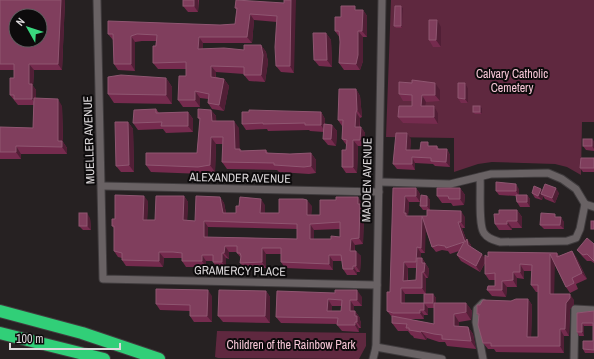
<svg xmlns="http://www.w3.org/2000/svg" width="594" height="359" font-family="'Archivo Narrow',sans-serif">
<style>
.green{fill:#5f283f}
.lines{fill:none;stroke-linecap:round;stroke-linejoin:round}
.street-casing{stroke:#403c3e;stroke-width:9}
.highway-casing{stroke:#403c3e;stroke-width:14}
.street{stroke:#696264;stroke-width:7}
.highway{stroke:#31cf78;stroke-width:12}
.wall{fill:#752b4e;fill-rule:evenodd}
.shaded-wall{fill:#511f36}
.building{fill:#803e5d;stroke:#8f5671;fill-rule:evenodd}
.labels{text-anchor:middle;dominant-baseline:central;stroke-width:4;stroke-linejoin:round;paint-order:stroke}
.park-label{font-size:12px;fill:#f6c6d6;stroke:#0d0b0c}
.street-label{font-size:12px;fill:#ddd9db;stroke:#0d0b0c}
</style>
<rect width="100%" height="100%" fill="#262122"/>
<g class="green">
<polygon points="391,0 594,0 594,122 582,122 581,175 567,167 555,164 492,162 478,164 454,172 454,138 386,137"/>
<polygon points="217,331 366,333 366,346 359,359 218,358 215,357"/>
</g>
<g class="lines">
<g class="street-casing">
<g id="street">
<polyline points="97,0 103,279 377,285"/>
<path d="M 480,177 C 481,189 478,225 484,233 C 488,239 494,240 500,242 L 567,241 L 576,238 L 580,229 L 585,204"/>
<polyline points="380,182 450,184 491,174 548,173 562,179 576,189 585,204 594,207"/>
<polyline points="102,186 379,192"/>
<polyline points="376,347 442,359"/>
<polyline points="373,359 376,347 382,0"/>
<polyline points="483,359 476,322 477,309 483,303"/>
<polyline points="574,359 575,309 594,310"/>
</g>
</g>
<g class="highway-casing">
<g id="highway">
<polyline points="0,311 82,333 159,359"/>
<polyline points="0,333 104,359"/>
</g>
</g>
<use href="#street" class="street"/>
<use href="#highway" class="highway"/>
</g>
<g class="wall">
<polygon points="0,0 65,0 62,70 34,70 33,86 36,90 36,98 62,106 63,142 67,148 67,154 21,154 21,159 0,159 0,127 33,128 34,105 18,105 10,95 14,78 14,70 0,70"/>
<polygon points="183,0 199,0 198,12 188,12 183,6"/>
<polygon points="284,3 294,73 281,72 276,66 277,22 254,20 252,43 203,43 203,49 244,50 261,45 266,52 268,62 265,82 249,81 244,75 244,74 216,72 216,77 224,79 229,86 224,111 212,109 208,103 208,99 200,98 200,107 183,107 178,100 186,76 186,69 158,69 153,63 156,41 142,41 135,42 135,71 118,70 114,64 113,40 108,34 235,24 237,10 235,8"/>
<polygon points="401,6 403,8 402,28 396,28 394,26"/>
<polygon points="357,10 363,10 367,16 367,37 363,37 363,61 360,70 344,70 339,63 340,42 340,38 335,31 341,17"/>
<polygon points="441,27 441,47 433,47 429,40"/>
<polygon points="326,33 331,40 332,67 319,66 314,60"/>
<polygon points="166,78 172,87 172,104 114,103 108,94"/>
<polygon points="465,83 468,88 468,103 461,103 458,98"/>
<polygon points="356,89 360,96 362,117 360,118 360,127 361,127 365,133 365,146 358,146 357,173 346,173 342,167 346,150 347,146 342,139 342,126 338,120"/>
<polygon points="440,90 440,101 426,102 426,106 434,106 438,113 438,124 403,123 398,117 412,106 412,101 403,101 399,94"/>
<polygon points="480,106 482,108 482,114 475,114 473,112"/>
<polygon points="156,109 159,113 188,112 193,119 193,132 166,133 163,129 138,130 133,123"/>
<polygon points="211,110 216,116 216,121 239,128 239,149 240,149 242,151 266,150 268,153 290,154 311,153 316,160 316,173 309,174 279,172 277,170 227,169 222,162 223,144 216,144 215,172 203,174 151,172 146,165 197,153 200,120 198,118"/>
<polygon points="321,112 325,119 325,124 332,125 337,131 336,146 328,145 323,139 324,132 310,131 309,130 268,131 267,129 246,130 242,124"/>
<polygon points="128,122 133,129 134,172 121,172 116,166"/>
<polygon points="411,139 410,150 420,150 431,146 437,146 439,149 447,149 450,155 450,167 435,166 433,164 415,163 415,170 397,169 393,164"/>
<polygon points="594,141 594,151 586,150 583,146"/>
<polygon points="594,158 594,172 583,172 580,168"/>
<path d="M 393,188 L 416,188 L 420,194 L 420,202 L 409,202 L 408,216 L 427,216 L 427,210 L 423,210 L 420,206 L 427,196 L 430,200 L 430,210 L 465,217 L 465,228 L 462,228 L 466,239 L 471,245 L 471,247 L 485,258 L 557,253 L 559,256 L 572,251 L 576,257 L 587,279 L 576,284 L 578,289 L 570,293 L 566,287 L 554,263 L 554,294 L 574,300 L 574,304 L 570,309 L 569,336 L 564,336 L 564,353 L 496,352 L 494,349 L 488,349 L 483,343 L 479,316 L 477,314 L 511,301 L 528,299 L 532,305 L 531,337 L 538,337 L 538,292 L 536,292 L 531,285 L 532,271 L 524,271 L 524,279 L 517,278 L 517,287 L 507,287 L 506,297 L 492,296 L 487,290 L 495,286 L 495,280 L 489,280 L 485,274 L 485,263 L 480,272 L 461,261 L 457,255 L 459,251 L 450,254 L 448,251 L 442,250 L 436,252 L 432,247 L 425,228 L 425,253 L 421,253 L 420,258 L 422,258 L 429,269 L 428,278 L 426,278 L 426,294 L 433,294 L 436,298 L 436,303 L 466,303 L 472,311 L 471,320 L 459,322 L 459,326 L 468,327 L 473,334 L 476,349 L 447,346 L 445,342 L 439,342 L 427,338 L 426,340 L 414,338 L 413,336 L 411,335 L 408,331 L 398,331 L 392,323 L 392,317 L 387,311 L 390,292 ZM 408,268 L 416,268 L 416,280 L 408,281 ZM 405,294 L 424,294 L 424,303 L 428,308 L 434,308 L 434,324 L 407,319 L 424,319 L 424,315 L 428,315 L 428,308 L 424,303 L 405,303 Z"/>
<polygon points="460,188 465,195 464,205 453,206 451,203 442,203 437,196"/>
<polygon points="519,189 519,195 527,195 530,199 530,207 520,207 517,202 516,196 499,195 496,191"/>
<polygon points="542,191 559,193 555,203 545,199 543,196 542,200 535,198 532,193"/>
<path d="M 184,196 L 188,202 L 187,220 L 195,221 L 220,197 L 224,203 L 226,213 L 236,213 L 265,205 L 265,213 L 279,213 L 312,206 L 311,215 L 320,215 L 362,203 L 362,207 L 364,210 L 363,244 L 355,245 L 355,251 L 361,256 L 360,272 L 357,272 L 357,275 L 347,275 L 343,269 L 342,261 L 333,261 L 333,270 L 285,268 L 281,262 L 281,254 L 266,254 L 266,268 L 244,268 L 240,263 L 241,258 L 237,253 L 237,252 L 229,252 L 229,259 L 226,258 L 226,268 L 217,268 L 213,262 L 213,261 L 206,261 L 206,267 L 186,267 L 182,261 L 182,258 L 164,258 L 163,267 L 126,266 L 122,260 L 122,258 L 118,257 L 114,251 L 114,228 L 112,226 L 115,219 L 148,201 L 147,220 L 155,220 ZM 208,227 L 297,229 L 297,239 L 208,237 ZM 340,229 L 340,237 L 331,239 L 314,239 L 314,230 Z"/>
<polygon points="517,210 522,217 522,228 512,228 512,230 499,230 495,224 499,214"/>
<polygon points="557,217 564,222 564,229 544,229 540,225"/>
<polygon points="90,218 91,230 83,230 79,226"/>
<polygon points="594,244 594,263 591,261 587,261 582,256 577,250"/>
<polygon points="266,291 270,297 270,323 223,322 218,316"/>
<path d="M 277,291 L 362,297 L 362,306 L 354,306 L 354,311 L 355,311 L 360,318 L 360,320 L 361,323 L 361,328 L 359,328 L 359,332 L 342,331 L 337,325 L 337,324 L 281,323 L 276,317 ZM 332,306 L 342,306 L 341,311 L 332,311 Z"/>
<polygon points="212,296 212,322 194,322 190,316 190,311 160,310 156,304"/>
<polygon points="594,311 594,353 585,353 583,349 593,341 593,326 584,326 584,336 579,336 577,332 577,313"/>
</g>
<g class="shaded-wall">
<polygon points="61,0 65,0 62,70 58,64"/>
<polygon points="194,0 198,0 198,12 194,6"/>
<polygon points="291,0 296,0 294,73 290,66"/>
<polygon points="401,6 403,8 402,28 401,26"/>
<polygon points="363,10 367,16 367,37 362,31"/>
<polygon points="250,14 254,20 252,43 247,37"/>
<polygon points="437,20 441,27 441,47 436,40"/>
<polygon points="358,31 363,37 363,61 360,70 356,64"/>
<polygon points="326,33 331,40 332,67 327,60"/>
<polygon points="131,36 135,42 135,71 131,64"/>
<polygon points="199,37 203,43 203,56 198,49"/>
<polygon points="261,45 266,52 268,62 265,82 261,75"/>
<polygon points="29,64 34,70 33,86 36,90 36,105 32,99 29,84"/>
<polygon points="211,66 216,72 215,83 211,77"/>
<polygon points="166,78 172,87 172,104 166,95"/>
<polygon points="224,79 229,86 224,111 219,105"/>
<polygon points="435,83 440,90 440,101 435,95"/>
<polygon points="465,83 468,88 468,103 465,99"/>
<polygon points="356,89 360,96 362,117 357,110"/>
<polygon points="195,91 200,98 200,107 195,100"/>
<polygon points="422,95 426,102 425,113 421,106"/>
<polygon points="58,99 62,106 63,142 67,148 67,154 58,141"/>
<polygon points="434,106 438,113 438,124 434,117"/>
<polygon points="480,106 482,108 482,114 480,112"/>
<polygon points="211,110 216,116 217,128 212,121"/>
<polygon points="188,112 193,119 193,132 188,126"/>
<polygon points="321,112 325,119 325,132 321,125"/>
<polygon points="356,112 360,118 359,133 355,127"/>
<polygon points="234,121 239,128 240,156 235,149"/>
<polygon points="128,122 133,129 134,172 129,165"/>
<polygon points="332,125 337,131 336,146 331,139"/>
<polygon points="361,127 365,133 365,146 360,140"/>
<polygon points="407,133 411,139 410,155 406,150"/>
<polygon points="211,137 216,144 215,172 210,165"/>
<polygon points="592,139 594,141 594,149 592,146"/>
<polygon points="353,140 358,146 357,173 353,167"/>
<polygon points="16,146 21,154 21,159 16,152"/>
<polygon points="447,149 450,155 450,167 446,162"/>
<polygon points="311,153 316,160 316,173 311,166"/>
<polygon points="412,157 415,163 415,170 412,164"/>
<polygon points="516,184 519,189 519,196 516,191"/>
<polygon points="416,188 420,194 420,202 416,196"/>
<polygon points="460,188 465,195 464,205 460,199"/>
<polygon points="556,188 559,193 555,203 552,198"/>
<polygon points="541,189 544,194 541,194 543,196 542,200 538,196"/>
<polygon points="527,195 530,199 530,207 527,202"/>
<polygon points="144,196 148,201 147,225 143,220"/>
<polygon points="184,196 188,202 187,226 183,220"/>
<polygon points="405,196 409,202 408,215 410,219 410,222 404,213"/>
<polygon points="427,196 430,200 430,210 427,206"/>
<polygon points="220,197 224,203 227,219 223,213"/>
<polygon points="358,197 362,203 362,207 364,210 363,244 359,238"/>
<polygon points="261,199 265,205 265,219 260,213"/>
<polygon points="307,200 312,206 311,220 307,215"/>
<polygon points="517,210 522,217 522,228 517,221"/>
<polygon points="461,211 465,217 465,228 461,222"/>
<polygon points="87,213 90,218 91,230 87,226"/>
<polygon points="422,216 426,222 425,253 421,248"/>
<polygon points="561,217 564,222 564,229 560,225"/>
<polygon points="204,221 208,227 208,243 204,237"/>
<polygon points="507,221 512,228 512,230 507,224"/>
<polygon points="458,222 462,228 469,247 465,242"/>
<polygon points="310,224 314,230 314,245 310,239"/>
<polygon points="351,239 355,245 354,256 350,251"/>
<polygon points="467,239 471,245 472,250 468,245"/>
<polygon points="225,246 229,252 229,259 224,253"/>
<polygon points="417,247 421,253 420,268 416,262"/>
<polygon points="262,248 266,254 266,268 262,262"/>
<polygon points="356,251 361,256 360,272 356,266"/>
<polygon points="572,251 576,257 587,279 582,273"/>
<polygon points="159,252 164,258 163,267 159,261"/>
<polygon points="222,253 226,258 226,268 222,262"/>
<polygon points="482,254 486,260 480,272 476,266"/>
<polygon points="550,254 555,261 554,300 550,294"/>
<polygon points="202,255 206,261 206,267 202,261"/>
<polygon points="329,255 333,261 333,270 329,264"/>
<polygon points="422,258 429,269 428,278 424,272 422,263"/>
<polygon points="404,262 408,268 407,286 403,281"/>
<polygon points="520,264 524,271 524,279 520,272"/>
<polygon points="353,266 357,272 357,275 353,269"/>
<polygon points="422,272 426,278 426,294 422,288"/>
<polygon points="513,272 517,278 517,287 513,280"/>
<polygon points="502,281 507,287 506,297 502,290"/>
<polygon points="401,288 405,294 405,308 401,303"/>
<polygon points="208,290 212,296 212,322 207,316"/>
<polygon points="357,290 362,297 362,306 357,300"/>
<polygon points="266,291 270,297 270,323 265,316"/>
<polygon points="433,294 436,298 436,308 433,303"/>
<polygon points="570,294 574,300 574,304 570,309 569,336 565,329 566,303"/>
<polygon points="328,299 332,306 332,317 327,311"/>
<polygon points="528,299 532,305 531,343 527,337"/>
<polygon points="350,300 354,306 354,318 350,311"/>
<polygon points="424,303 428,308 428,315 424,310"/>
<polygon points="466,303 472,311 471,320 466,312"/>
<polygon points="420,310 424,315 424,319 420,313"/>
<polygon points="355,311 360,318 360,320 361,323 361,328 357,322 355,316"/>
<polygon points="454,314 459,322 459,334 454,326"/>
<polygon points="355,322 359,328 359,332 355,325"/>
<polygon points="582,323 584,326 584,336 582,332"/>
<polygon points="468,327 473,334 476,349 471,341"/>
<polygon points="560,329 564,336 564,353 560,346"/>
<polygon points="421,331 427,338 426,340 421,332"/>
</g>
<g class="building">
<path d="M 0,0 L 61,0 L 58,64 L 29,64 L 29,84 L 32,84 L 32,99 L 14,99 L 14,95 L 10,95 L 10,78 L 14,78 L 14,64 L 0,64 ZM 16,16 L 40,16 L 40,40 L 16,40 Z"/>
<rect x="183" y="0" width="11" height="6"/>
<polygon points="236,0 284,3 284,0 291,0 290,66 276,66 275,47 277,16 250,14 247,37 199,37 198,49 224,48 244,50 244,45 261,45 263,55 261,75 244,75 244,67 211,66 211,77 224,79 219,105 208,103 209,94 195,91 195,100 178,100 179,76 186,76 186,62 153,63 153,46 156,46 157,35 137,34 131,36 131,64 114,64 113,34 108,34 108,21 220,25 235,24 237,8 235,8"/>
<polygon points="341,6 355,6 355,10 363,10 362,31 358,31 358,55 356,64 339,63 340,42 339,31 335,31 335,17 341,17"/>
<polygon points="395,6 401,6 401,26 394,26"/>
<polygon points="429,20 437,20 436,40 429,40"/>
<polygon points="313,33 326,33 327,60 314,60"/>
<polygon points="121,75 166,78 166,95 108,94 108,77"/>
<polygon points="412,80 435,83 435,95 422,95 421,106 434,106 434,117 398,117 399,106 412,106 412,95 399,94 399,82 412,83"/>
<polygon points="458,83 465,83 465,99 458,98"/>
<polygon points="339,89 356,89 357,110 356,112 355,127 361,127 360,140 353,140 353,167 342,167 342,150 346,150 347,140 342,139 343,120 338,120"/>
<polygon points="34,98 58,99 58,141 62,141 62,147 16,146 16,152 0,152 0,127 33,128"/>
<rect x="473" y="106" width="7" height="6"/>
<polygon points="156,109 156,113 188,112 188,126 161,126 162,122 133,123 134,110"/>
<polygon points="198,109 211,110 212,121 234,121 235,149 240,149 240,151 266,150 266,153 290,154 311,153 311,166 304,167 274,165 274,163 222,162 223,137 211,137 210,165 198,167 146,165 146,153 197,153 200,118 198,118"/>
<polygon points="249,110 321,112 321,125 305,125 305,123 263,124 263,123 242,124 242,112 249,112"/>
<polygon points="115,122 128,122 129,165 116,166"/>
<polygon points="324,124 332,125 331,139 323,139"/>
<polygon points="396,133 407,133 406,150 420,150 421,142 428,142 428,146 437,146 437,149 447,149 446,162 431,161 431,158 412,157 412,164 393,164"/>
<rect x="583" y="139" width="9" height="7"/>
<polygon points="581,158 594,158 594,168 580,168"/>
<polygon points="496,182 516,184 516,191 496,191"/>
<polygon points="545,184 556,188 552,198 541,194"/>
<polygon points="534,186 541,189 538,196 532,193"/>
<polygon points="393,188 416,188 416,196 405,196 404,213 406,213 406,216 422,216 421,248 417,247 416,262 404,262 403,281 416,280 417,258 422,258 422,263 425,263 424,272 422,272 422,288 401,288 401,303 424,303 424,310 420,310 420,313 393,313 387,311 387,292 390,292"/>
<polygon points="437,188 460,188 460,199 449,199 448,196 437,196"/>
<path d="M 115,195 L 144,196 L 143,220 L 155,220 L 156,196 L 184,196 L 183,220 L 195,221 L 196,196 L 220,197 L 223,213 L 236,213 L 236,206 L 239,206 L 240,197 L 261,199 L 260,213 L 279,213 L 279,199 L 303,199 L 307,200 L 307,215 L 320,215 L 320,200 L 336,200 L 336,197 L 358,197 L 358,204 L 360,204 L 359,238 L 351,239 L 350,251 L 356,251 L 356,266 L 353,266 L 353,269 L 343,269 L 341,255 L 329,255 L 329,264 L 281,262 L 281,248 L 262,248 L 262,262 L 240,263 L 241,256 L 240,253 L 237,253 L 237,246 L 225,246 L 224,253 L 222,253 L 222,262 L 213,262 L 213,255 L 202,255 L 202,261 L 182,261 L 182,253 L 173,252 L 159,252 L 159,261 L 122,260 L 122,253 L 114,251 L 114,226 L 112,226 L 112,219 L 115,219 ZM 204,221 L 297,224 L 297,239 L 204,237 ZM 340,222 L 340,237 L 331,236 L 331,239 L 310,239 L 310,224 Z"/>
<polygon points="421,195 427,196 427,206 420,206"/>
<polygon points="516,195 527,195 527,202 517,202"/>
<polygon points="427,210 461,211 461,222 458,222 465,242 467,239 468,245 482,254 476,266 457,255 464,242 446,248 445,246 438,245 432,247 422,216 427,216"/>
<polygon points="499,210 517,210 517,221 507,221 507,224 495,224 494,214 499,214"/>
<rect x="79" y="213" width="8" height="13"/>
<polygon points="541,213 555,214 555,217 561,217 560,225 540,225"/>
<rect x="591" y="221" width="3" height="8"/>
<polygon points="587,238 594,244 594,261 587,254 583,255 577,250"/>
<polygon points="572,251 582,273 572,278 574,283 566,287 550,254 550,294 570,294 570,298 566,303 565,329 560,329 560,346 491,346 491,343 483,343 478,325 479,314 477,314 477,305 480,305 483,300 511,301 516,299 528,299 527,337 538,337 538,285 531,285 532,265 520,264 520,272 513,272 513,280 502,281 502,290 487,290 488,286 495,286 495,273 485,274 485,255 488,257 488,252 557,253 557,257"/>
<polygon points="156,289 208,290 207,316 190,316 190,305 156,304"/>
<polygon points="219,290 266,291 265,316 218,316"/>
<path d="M 335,290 L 357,290 L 357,300 L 350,300 L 350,311 L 355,311 L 355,316 L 357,316 L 357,322 L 355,322 L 355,325 L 337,325 L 338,318 L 276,317 L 277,291 L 335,293 ZM 328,299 L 342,300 L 341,311 L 327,311 Z"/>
<rect x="424" y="294" width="9" height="9"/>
<polygon points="434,303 466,303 466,312 454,314 454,326 468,327 471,341 442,339 442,335 434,334 421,331 421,332 409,330 409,328 406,328 407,324 392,323 392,316 434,324"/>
<polygon points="594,311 594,350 583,349 583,341 593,341 593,323 582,323 582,332 577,332 577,313"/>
</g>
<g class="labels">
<g class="park-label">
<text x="512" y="74">Calvary Catholic<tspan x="512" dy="14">Cemetery</tspan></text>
<text x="291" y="345">Children of the Rainbow Park</text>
</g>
<g class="street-label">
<text transform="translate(89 140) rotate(-92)">MUELLER AVENUE</text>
<text transform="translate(240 178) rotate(1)">ALEXANDER AVENUE</text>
<text transform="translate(367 180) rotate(-89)">MADDEN AVENUE</text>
<text transform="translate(240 271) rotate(1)">GRAMERCY PLACE</text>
</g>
</g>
<g transform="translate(28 28) rotate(309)"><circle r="19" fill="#0d0b0c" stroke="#605d5f"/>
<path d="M0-3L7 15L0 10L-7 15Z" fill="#3ad77f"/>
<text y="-6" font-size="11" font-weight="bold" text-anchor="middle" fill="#ddd9db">N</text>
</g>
<path d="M10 343v6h110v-6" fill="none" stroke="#ddd9db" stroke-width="2"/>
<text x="16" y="343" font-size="12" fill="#ddd9db" stroke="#0d0b0c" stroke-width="3" paint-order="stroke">100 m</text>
</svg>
